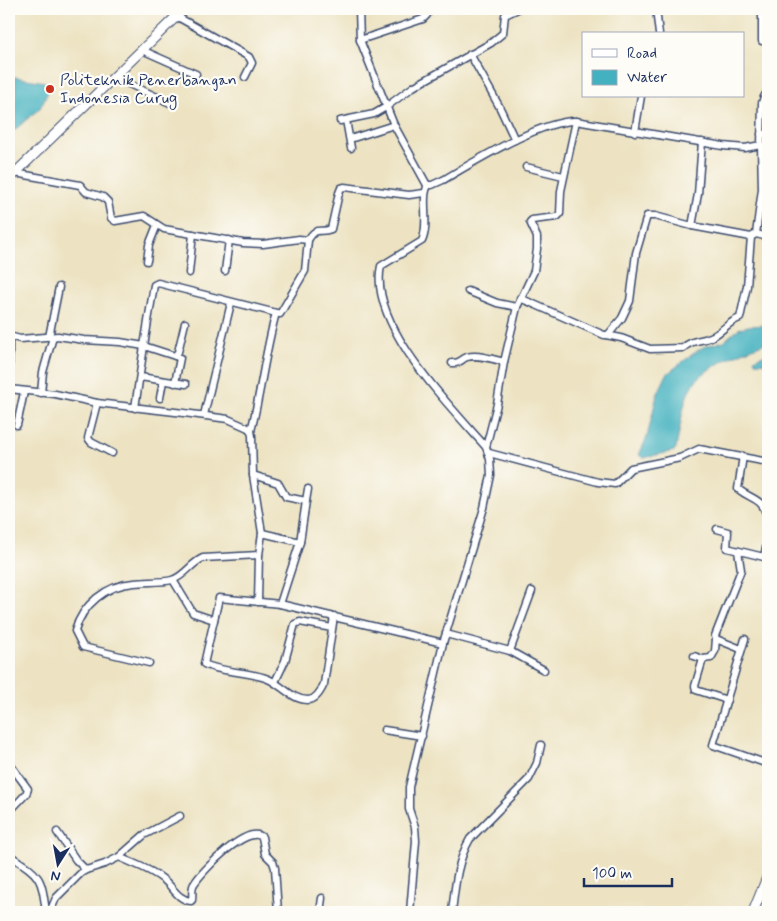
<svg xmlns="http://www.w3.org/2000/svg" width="777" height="921" font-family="Mynerve,sans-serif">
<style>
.water{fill:#43b1bf;stroke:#2f708e}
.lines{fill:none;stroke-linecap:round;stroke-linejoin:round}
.minor-casing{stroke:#3a4a6d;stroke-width:9}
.major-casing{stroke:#3a4a6d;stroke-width:11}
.minor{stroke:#fff;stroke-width:6}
.major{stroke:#fff;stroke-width:9}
.poi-dot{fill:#c8321e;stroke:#fdfcf7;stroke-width:2}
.labels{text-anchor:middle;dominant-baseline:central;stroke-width:4.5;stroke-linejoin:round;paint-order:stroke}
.poi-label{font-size:16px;fill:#1b2f5e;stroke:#fdfcf7;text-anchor:start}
</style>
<rect width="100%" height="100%" fill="#fdfcf7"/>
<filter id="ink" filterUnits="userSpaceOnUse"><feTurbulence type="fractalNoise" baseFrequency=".02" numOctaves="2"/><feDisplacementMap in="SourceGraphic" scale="10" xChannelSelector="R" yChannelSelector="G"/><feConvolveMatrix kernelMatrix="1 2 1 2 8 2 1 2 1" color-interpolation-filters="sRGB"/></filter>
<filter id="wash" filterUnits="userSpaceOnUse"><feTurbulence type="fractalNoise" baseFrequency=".0096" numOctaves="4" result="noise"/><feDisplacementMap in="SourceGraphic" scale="20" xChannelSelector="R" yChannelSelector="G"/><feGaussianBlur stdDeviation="1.12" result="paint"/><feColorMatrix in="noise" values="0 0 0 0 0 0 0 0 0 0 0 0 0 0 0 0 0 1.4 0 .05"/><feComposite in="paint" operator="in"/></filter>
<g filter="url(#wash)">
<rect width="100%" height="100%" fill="#ede3c2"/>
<g class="water">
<polygon points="9,76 45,82 50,88 40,108 9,135"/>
<path d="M 768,325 L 768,342 C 745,351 700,367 689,391 C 682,408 680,430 676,448 L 674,451 L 644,458 L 639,455 L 647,437 L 657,395 L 667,374 L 694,353 L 703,347 L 724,341 L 738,329 L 748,326 Z"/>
<polygon points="768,353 768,363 755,362 754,359"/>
</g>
</g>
<g filter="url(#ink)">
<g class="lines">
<g class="minor-casing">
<g id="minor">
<path d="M 359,9 L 360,40 L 394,125 L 427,185 C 427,189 425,192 425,197 C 424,210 428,228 422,241 L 381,266 C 368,324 450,406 486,447 L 490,459 L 491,475 L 484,508 L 443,643 L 409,787 L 409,809 L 415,827 L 416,841 L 410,912"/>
<polyline points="656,9 659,34"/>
<polyline points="176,16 249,57 252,63 245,77"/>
<polyline points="360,40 423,19 427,15 425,9"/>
<polyline points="762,41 762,9"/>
<polyline points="142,50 196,74"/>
<polyline points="470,54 499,106 515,140"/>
<polyline points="114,77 170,103"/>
<polyline points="346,120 351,148"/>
<polyline points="340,121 374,114 386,107 413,87 491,43 503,33 505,15 518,9"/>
<polyline points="635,132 641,96"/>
<polyline points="761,134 768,134"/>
<polyline points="350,139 394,125"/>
<polyline points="526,167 563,176"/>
<path d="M 15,173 L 80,185 L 86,192 L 103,197 L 108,202 L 111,218 L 115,221 L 144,216 L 164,229 L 243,243 L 263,244 L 299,239 L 308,240 C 317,225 319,234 331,229 L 339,193 L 341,188 L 344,187 L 409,195 L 424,193"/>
<path d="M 427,185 L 432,185 L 443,180 C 474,162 541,120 576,121 L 723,146 L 745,148 L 761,145"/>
<polyline points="692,226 751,237 756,234 762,189 761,145 762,103 764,97 768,91"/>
<polyline points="756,234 768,237"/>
<polyline points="147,261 149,245 157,225"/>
<polyline points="225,271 229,240"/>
<polyline points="189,273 193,234"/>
<polyline points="468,291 497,303 517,307"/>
<polyline points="520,298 604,335 608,335 622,318 630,301 636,253 647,216 655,216 692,226 698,194 702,142"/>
<path d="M 606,335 L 621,338 L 650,349 L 683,348 C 694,338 702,342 713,336 C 723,331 728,322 740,318 L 747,286 L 751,237"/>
<polyline points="9,336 20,339 58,336 84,340 120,342 144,346 154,285 158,283 280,314 305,271 308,240"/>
<polyline points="9,336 9,364"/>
<polyline points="49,337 59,287"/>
<path d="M 452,363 C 460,364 461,359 467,357 C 478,354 493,359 504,362 L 517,307 L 534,271 L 537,249 L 537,237 L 530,222 L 532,220 L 557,217 L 560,214 L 561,191 L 576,121"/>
<polyline points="140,377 186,384"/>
<polyline points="175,383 180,358 175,356"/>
<polyline points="9,389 55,394 97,403 184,413 228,419 248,428 251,431 252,436 253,475 262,533 259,555 258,602"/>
<polyline points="41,393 43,372 53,337"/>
<polyline points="160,398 163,381"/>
<polyline points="97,403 88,438 91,442 112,453"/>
<polyline points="135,408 144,346 175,356 178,352 185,323"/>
<polyline points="204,415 231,303"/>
<polyline points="17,425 24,392"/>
<path d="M 251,431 C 261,392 265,352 276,313"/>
<polyline points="486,447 497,404 504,362"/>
<polyline points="489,453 598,482 615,484 631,468 680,458 699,449 768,462"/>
<path d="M 743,456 L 738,489 C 753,501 763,497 768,520"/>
<polyline points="253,475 278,483 286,497 306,501 300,542 280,604"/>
<polyline points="306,501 308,489"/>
<polyline points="717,529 728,532 727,548 768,558"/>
<polyline points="262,533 300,542"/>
<polyline points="738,551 741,570 715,636 716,639 741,649"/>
<polyline points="764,557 768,538"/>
<polyline points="173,580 193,613 214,620"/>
<path d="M 334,616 L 324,684 C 321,691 316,700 308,700 C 292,700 282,685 268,679 C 248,671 222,673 204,664 L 219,598 L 280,604 L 443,643"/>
<polyline points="446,634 510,651 544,670"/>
<polyline points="745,639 713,745 768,764"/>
<polyline points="510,651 532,591"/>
<polyline points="694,656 703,659 711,658 715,651 716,639"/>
<polyline points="703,659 695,686 696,690 727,700"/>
<path d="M 149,663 L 83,647 L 75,631 C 82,605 106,585 134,583 C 146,581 160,583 172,580 C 184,577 191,563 203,558 L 259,555"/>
<polyline points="275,682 285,661 295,624 300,622 332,628"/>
<polyline points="384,730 422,736"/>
<polyline points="9,763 28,789 26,794 9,812"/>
<polyline points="57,832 76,860 86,870"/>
<path d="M 9,855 C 41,876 41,875 46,912"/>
<path d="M 119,857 C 134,864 151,869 164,880 C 173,887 178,900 191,901 L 192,900 C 193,895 191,888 194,884 C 202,871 247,824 262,837 L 265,854 L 273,862 L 275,868 L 278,912"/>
<polyline points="50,912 56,898 81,873 86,870 105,864 119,857 144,835 180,816"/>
<polyline points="320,912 322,898"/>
<path d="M 452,912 C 455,887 457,861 470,839 L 529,779 L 537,763 L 541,745"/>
</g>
</g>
<g class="major-casing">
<g id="major">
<polyline points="9,179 184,9"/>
<polyline points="753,912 768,875"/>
</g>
</g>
<use href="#minor" class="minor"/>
<use href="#major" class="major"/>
</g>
</g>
<circle class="poi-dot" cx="50" cy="89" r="5"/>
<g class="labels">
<g class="poi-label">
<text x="60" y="80">Politeknik Penerbangan<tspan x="60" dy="18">Indonesia Curug</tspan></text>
</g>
</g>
<rect width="777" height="921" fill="none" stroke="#fdfcf7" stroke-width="30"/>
<rect x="582" y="32" width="162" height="65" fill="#fdfcf7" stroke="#a3aaba"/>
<rect x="592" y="49" width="25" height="8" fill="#ffffff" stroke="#a3aaba"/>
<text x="627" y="58" font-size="15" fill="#1b2f5e">Road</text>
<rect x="592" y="70" width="25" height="15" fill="#43b1bf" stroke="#a3aaba"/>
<text x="627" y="82" font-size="15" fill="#1b2f5e">Water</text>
<g transform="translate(58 864) rotate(191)" stroke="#fdfcf7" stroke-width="4" paint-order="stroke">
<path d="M0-4L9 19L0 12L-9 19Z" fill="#1b2f5e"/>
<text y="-8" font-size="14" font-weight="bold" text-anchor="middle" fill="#1b2f5e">N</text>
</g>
<path d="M584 878v8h88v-8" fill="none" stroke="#1b2f5e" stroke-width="2.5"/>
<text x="592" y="878" font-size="15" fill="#1b2f5e" stroke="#fdfcf7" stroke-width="4" paint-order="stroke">100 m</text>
</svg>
